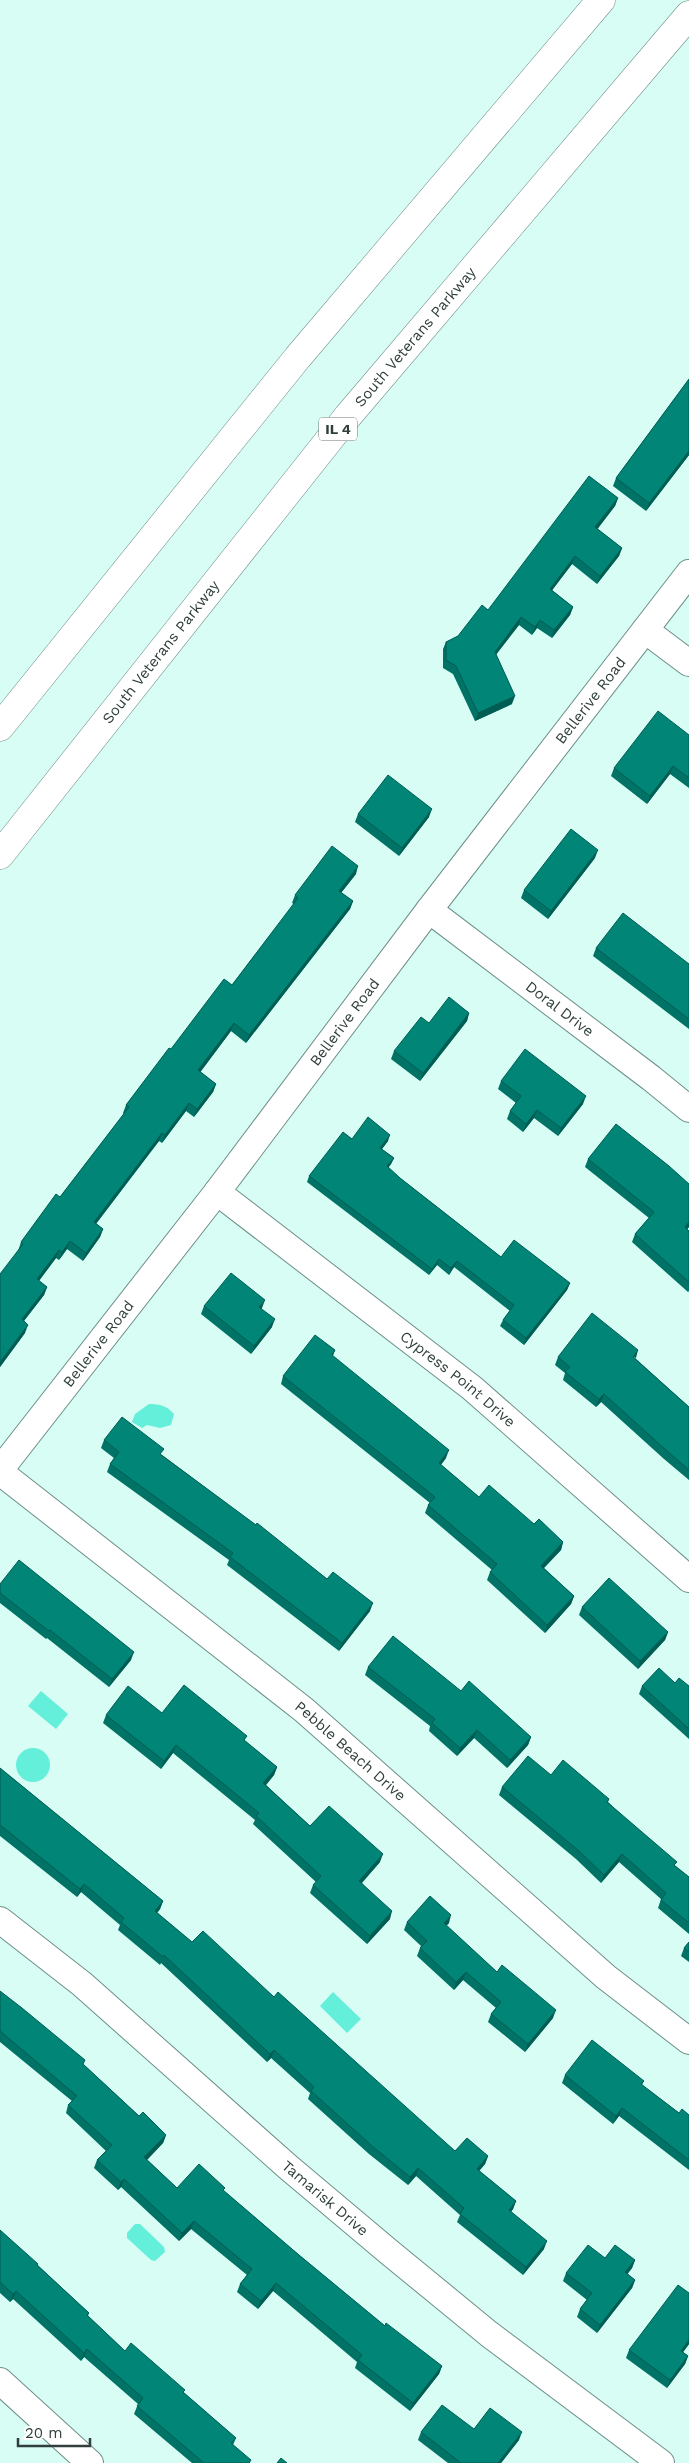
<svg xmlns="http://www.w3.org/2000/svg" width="689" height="2463" font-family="'Work Sans',sans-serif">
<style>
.water{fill:#64efdb}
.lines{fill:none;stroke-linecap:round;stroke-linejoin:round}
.minor-casing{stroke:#6d8f88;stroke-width:28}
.trunk-casing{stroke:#6d8f88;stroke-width:29}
.minor{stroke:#fff;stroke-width:26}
.trunk{stroke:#fff;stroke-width:28}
.wall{fill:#007266}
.shaded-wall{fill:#005d53}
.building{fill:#008577;stroke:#005d53}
.labels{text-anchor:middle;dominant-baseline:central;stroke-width:5;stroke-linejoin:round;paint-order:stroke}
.shield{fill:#fff;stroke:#6e7976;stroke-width:1}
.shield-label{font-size:14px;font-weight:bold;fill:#303f3c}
.street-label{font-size:15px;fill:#303f3c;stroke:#fff}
</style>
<rect width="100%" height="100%" fill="#d8fdf5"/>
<g class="water">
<path d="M 149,1404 C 160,1404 167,1406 174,1414 L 171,1425 L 160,1428 L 147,1425 L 142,1428 L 132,1422 L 135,1414 Z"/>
<polygon points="41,1691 68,1714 56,1729 28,1706"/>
<circle cx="33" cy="1765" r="17"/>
<polygon points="333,1992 361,2019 347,2033 320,2006"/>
<polygon points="135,2224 140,2224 164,2247 165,2252 155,2261 151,2260 127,2238 127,2233"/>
</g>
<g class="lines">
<g class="minor-casing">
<g id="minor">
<polyline points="645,630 689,663"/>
<path id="s1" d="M 429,910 L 651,1078 L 689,1109"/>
<path id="s2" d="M 217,1192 L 472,1388 L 689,1579"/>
<path id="s3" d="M 0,1470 L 217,1192 L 429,910 L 689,573"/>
<path id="s4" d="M 0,1472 L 304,1710 L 606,1977 L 689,2041"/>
<path id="s5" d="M 0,1920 L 82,1984 L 288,2167 L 389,2252 L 489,2334 L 661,2463"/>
<polyline points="0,2381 90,2463"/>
</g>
</g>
<g class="trunk-casing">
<g id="trunk">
<polyline points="0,727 298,357 601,0"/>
<path id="s6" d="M 0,855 L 348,416 L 689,15"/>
</g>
</g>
<use href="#minor" class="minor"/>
<use href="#trunk" class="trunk"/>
</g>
<g class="wall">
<polygon points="689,379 689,455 646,511 613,486 616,478"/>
<polygon points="618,498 615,506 597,529 622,548 619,556 597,584 572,564 552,590 573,607 570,615 552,638 537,628 532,635 519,625 496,654 512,704 475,721 453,674 443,668 443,649 446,642 458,636 488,610"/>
<polygon points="689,735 689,788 670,774 647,804 611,776 614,768"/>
<polygon points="358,814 429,817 399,856 355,822"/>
<polygon points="595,858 548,919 521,898 524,890"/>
<polygon points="356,874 341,893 353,901 350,909 246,1043 231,1031 200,1072 216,1084 213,1092 194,1117 186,1111 162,1143 159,1141 96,1224 103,1229 100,1237 83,1261 67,1249 59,1260 56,1258 39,1281 47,1287 44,1295 24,1321 25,1333 0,1367 18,1251 21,1242 60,1197 124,1114 123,1113 126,1105 171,1049 232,985 294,904 292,903 295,895"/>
<polygon points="596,948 689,964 689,1029 593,956"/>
<polygon points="469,1013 467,1021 420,1081 391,1059 394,1051 429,1023"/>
<polygon points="501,1081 583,1104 558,1136 534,1118 523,1132 507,1119 510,1111 516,1103 498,1089"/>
<polygon points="352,1139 388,1141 382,1149 394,1158 391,1164 388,1168 400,1178 501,1257 570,1283 567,1290 524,1345 500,1326 503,1320 510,1311 454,1267 449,1275 437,1265 429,1275 307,1182 309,1176"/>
<polygon points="588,1159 689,1184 689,1227 687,1229 689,1231 689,1291 688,1292 632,1242 635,1234 649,1218 585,1167"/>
<polygon points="204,1306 262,1308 261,1309 272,1327 251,1354 201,1314"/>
<polygon points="335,1350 333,1356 446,1458 441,1465 479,1497 534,1524 563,1542 561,1550 544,1568 574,1596 571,1604 545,1633 487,1580 490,1572 492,1570 425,1513 428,1505 430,1503 281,1384 283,1376"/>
<polygon points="558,1357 635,1358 689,1407 689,1480 664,1459 601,1402 596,1407 563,1380 565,1373 555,1365"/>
<polygon points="104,1440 162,1455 370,1611 339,1651 227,1565 229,1560 107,1472 110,1464 114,1458 101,1448"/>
<polygon points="0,1584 131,1660 109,1687 47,1638 46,1639 0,1603"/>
<polygon points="582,1607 668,1632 665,1640 638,1669 579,1615"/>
<polygon points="368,1667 461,1691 531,1737 528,1745 507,1768 474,1738 457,1756 429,1731 430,1726 365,1675"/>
<polygon points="675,1683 689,1686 689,1739 639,1694 642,1686"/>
<polygon points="162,1713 245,1741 277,1767 274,1775 266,1785 310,1826 380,1862 362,1883 390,1919 367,1944 310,1893 313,1885 316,1882 253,1824 255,1820 173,1753 161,1769 103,1723 106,1715"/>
<polygon points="0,1768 163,1901 160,1909 157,1913 192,1942 274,1997 455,2151 488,2156 485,2164 479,2171 516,2201 513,2209 511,2212 544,2249 523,2275 457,2222 460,2215 416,2176 408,2185 369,2154 308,2099 310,2093 271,2058 267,2062 161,1963 160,1965 118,1930 120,1925 81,1892 77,1897 0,1836"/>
<polygon points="551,1775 609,1799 608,1802 675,1866 689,1877 689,1934 658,1908 661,1899 619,1862 601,1883 576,1859 499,1795 502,1787"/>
<polygon points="407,1922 449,1923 446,1926 497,1972 553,2018 525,2052 488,2022 491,2014 496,2008 463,1980 454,1990 417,1956 420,1948 421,1946 404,1930"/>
<polygon points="689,1942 689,1962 681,1956 684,1948"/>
<polygon points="0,1991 84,2065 139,2116 166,2135 163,2143 147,2160 177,2188 224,2191 299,2255 385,2326 442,2366 439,2374 410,2411 355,2368 357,2362 273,2291 258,2309 237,2292 240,2284 247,2275 191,2229 179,2241 121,2187 118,2190 94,2168 97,2160 106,2151 66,2113 68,2105 72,2101 0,2042"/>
<polygon points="565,2075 644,2081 642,2085 679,2113 689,2115 689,2170 619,2116 613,2124 562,2083"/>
<polygon points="0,2230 89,2313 88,2316 125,2351 184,2393 236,2438 233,2445 250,2463 192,2463 134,2414 138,2404 84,2357 81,2361 13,2299 10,2302 0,2293"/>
<polygon points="605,2258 635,2260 632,2268 627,2274 635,2280 632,2288 597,2333 577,2317 580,2309 587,2300 563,2281 566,2273"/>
<polygon points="689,2293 689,2344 683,2352 688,2356 685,2364 667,2388 626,2358 629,2350"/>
<polygon points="474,2429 519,2440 501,2463 448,2463 418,2440 421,2432"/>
</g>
<g class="shaded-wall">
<polygon points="689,451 689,455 646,511 649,503"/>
<polygon points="618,498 615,506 593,535 595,527"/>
<polygon points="622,548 619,556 597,584 600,576"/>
<polygon points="575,556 572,564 547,597 550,589"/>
<polygon points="573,607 570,615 552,638 554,630"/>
<polygon points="521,617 519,625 492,660 495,652"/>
<polygon points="540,620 537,628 532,635 535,627"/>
<polygon points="515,696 512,704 475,721 478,713"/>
<polygon points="673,766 670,774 647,804 650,796"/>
<polygon points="432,809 429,817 399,856 402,848"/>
<polygon points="598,850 595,858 548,919 551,911"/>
<polygon points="358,866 356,874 336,899 339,891"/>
<polygon points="353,901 350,909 246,1043 249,1035"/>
<polygon points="469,1013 467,1021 420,1081 423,1073"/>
<polygon points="234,1023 231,1031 196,1078 198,1070"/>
<polygon points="216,1084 213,1092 194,1117 197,1109"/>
<polygon points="586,1096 583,1104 558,1136 561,1128"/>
<polygon points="189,1103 186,1111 162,1143 165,1135"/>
<polygon points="537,1110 534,1118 523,1132 526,1124"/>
<polygon points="162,1133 159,1141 91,1230 94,1222"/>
<polygon points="390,1135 388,1141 378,1154 380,1148"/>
<polygon points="394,1158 391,1164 384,1173 387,1166"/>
<polygon points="689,1222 689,1227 682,1235 685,1227"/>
<polygon points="103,1229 100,1237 83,1261 86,1253"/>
<polygon points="70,1241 67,1249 59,1260 62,1252"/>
<polygon points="59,1250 56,1258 34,1287 37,1279"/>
<polygon points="439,1259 437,1265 429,1275 432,1269"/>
<polygon points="457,1261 454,1267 449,1275 451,1268"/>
<polygon points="570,1283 567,1290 524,1345 526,1338"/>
<polygon points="47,1287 44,1295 19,1327 22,1319"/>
<polygon points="265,1300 262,1308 256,1315 259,1307"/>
<polygon points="275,1319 272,1327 251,1354 254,1346"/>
<polygon points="28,1325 25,1333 0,1367 0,1362"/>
<polygon points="638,1350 636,1358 633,1357"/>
<polygon points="604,1394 601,1402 596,1407 599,1399"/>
<polygon points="449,1450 446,1458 436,1471 439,1463"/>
<polygon points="563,1542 561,1550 538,1574 541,1566"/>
<polygon points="574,1596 571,1604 545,1633 547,1625"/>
<polygon points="373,1603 370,1611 339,1651 342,1643"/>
<polygon points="668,1632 665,1640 638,1669 640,1661"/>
<polygon points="134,1652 131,1660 109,1687 112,1679"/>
<polygon points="477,1730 474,1738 457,1756 460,1748"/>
<polygon points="531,1737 528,1745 507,1768 510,1760"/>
<polygon points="176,1745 173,1753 161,1769 164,1761"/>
<polygon points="277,1767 274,1775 261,1791 263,1783"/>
<polygon points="383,1854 380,1862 356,1889 359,1881"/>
<polygon points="622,1854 619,1862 601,1883 604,1875"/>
<polygon points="84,1884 81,1892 77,1897 80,1889"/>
<polygon points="163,1901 160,1909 152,1919 155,1911"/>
<polygon points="392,1911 390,1919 367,1944 370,1936"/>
<polygon points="451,1915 449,1923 441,1931 444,1923"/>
<polygon points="466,1972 463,1980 454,1990 456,1982"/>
<polygon points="556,2010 553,2018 525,2052 528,2044"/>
<polygon points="274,2050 271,2058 267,2062 270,2054"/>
<polygon points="622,2108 619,2116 613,2124 616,2116"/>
<polygon points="166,2135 163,2143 142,2165 144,2157"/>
<polygon points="488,2156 485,2164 474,2177 477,2169"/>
<polygon points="418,2168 416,2176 408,2185 410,2177"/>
<polygon points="124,2179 121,2187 118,2190 121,2182"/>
<polygon points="516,2201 513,2209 506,2218 509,2210"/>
<polygon points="194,2221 191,2229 179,2241 182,2233"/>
<polygon points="547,2241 544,2249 523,2275 526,2267"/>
<polygon points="635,2260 632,2268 623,2280 625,2272"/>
<polygon points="635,2280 632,2288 597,2333 600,2325"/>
<polygon points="276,2283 273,2291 258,2309 261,2301"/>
<polygon points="16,2291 13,2299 10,2302 13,2294"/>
<polygon points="689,2340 689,2344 678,2359 681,2351"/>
<polygon points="87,2349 84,2357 81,2361 84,2353"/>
<polygon points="688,2356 685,2364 667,2388 670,2380"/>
<polygon points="442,2366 439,2374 410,2411 413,2403"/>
<polygon points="522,2432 519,2440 501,2463 498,2463"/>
</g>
<g class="building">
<polygon points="689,379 689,451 649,503 616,478"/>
<polygon points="589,476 618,498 595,527 622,548 600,576 575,556 550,589 573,607 554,630 540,620 535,627 521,617 495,652 515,696 478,713 456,666 446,660 446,642 458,636 482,605 488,610"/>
<polygon points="658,711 689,735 689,778 673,766 650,796 614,768"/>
<polygon points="388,775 432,809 402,848 358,814"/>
<polygon points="571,829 598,850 551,911 524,890"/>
<polygon points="332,846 358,866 339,891 353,901 249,1035 234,1023 198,1070 216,1084 197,1109 189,1103 165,1135 162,1133 94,1222 103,1229 86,1253 70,1241 62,1252 59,1250 37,1279 47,1287 22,1319 28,1325 0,1362 0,1274 23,1244 21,1242 56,1194 60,1197 129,1107 126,1105 169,1048 171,1049 224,979 232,985 298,898 295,895"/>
<polygon points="623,913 689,964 689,1019 596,948"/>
<polygon points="449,997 469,1013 423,1073 394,1051 421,1017 429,1023"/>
<polygon points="525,1049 586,1096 561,1128 537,1110 526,1124 510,1111 521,1096 501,1081"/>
<polygon points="368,1117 390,1135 380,1148 394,1158 387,1166 400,1178 501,1257 514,1240 570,1283 526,1338 503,1320 514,1305 457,1261 451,1268 439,1259 432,1269 309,1176 343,1132 352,1139"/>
<polygon points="616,1124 669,1166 689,1184 689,1222 685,1227 689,1231 689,1282 635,1234 654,1212 588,1159"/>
<polygon points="231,1273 265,1300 259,1307 275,1319 254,1346 204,1306"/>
<polygon points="592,1313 638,1350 633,1357 689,1407 689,1470 667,1451 604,1394 599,1399 565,1372 570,1367 558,1357"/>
<polygon points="315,1335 335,1350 332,1355 449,1450 439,1463 479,1497 489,1485 534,1524 539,1519 563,1542 541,1566 574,1596 547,1625 490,1572 497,1564 428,1505 435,1497 283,1376"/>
<polygon points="122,1417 164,1449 160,1454 256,1525 257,1523 327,1579 333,1572 373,1603 342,1643 230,1557 233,1553 110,1464 119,1452 104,1440"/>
<polygon points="19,1560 134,1652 112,1679 50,1630 49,1631 0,1593 0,1584"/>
<polygon points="609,1578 668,1632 640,1661 582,1607"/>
<polygon points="393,1636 461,1691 469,1681 531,1737 510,1760 477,1730 460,1748 432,1723 435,1719 368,1667"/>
<polygon points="659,1668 675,1683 679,1678 689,1686 689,1729 642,1686"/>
<polygon points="184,1685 247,1736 244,1740 277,1767 263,1783 310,1826 329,1806 383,1854 359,1881 392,1911 370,1936 313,1885 321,1876 256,1816 259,1813 176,1745 164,1761 106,1715 128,1686 162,1713"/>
<polygon points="528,1756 551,1775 563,1760 609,1799 607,1802 677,1862 674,1865 689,1877 689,1923 661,1900 666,1893 622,1854 604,1875 579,1851 502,1787"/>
<polygon points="0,1768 163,1901 155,1911 192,1942 203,1931 274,1997 278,1992 455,2151 467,2138 488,2156 477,2169 516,2201 509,2210 547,2241 526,2267 460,2214 464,2208 418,2168 410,2177 372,2146 311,2091 314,2087 274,2050 270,2054 164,1955 163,1957 121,1922 124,1918 84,1884 80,1889 0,1825"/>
<polygon points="430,1896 451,1915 444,1923 497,1972 502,1965 556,2010 528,2044 491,2014 501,2002 466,1972 456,1982 420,1948 427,1941 407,1922"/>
<polygon points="689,1942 689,1952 684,1948"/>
<polygon points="0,1991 22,2008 85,2060 83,2064 139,2116 143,2112 166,2135 144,2157 177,2188 199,2164 225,2188 223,2190 299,2255 385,2326 386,2323 442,2366 413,2403 358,2360 362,2355 276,2283 261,2301 240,2284 252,2269 194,2221 182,2233 124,2179 121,2182 97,2160 112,2145 68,2105 77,2096 0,2031"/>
<polygon points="592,2040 644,2081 641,2084 679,2113 682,2109 689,2115 689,2160 622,2108 616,2116 565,2075"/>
<polygon points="0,2230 38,2264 37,2265 89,2313 87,2315 125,2351 131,2343 185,2390 183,2392 236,2438 231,2443 251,2460 249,2463 204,2463 137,2406 143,2398 87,2349 84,2353 16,2291 13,2294 0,2282"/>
<polygon points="588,2245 605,2258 615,2245 635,2260 625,2272 635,2280 600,2325 580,2309 592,2293 566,2273"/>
<polygon points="678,2285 689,2293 689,2340 681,2351 688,2356 670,2380 629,2350"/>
<polygon points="442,2405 474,2429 490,2408 522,2432 498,2463 461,2463 421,2432"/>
<polygon points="281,2458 287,2463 277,2463"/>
</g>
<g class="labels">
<rect class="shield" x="319" y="417.5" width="38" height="23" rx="4"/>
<g class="shield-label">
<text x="338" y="429">IL 4</text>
</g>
<g class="street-label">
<text stroke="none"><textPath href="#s6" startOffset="664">South Veterans Parkway</textPath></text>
<text stroke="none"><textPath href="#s6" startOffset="259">South Veterans Parkway</textPath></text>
<text stroke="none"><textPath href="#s3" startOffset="970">Bellerive Road</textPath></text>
<text stroke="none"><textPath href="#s1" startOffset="164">Doral Drive</textPath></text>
<text stroke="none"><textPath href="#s3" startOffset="565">Bellerive Road</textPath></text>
<text stroke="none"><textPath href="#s3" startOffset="160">Bellerive Road</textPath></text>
<text stroke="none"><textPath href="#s2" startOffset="305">Cypress Point Drive</textPath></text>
<text stroke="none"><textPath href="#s4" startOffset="448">Pebble Beach Drive</textPath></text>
<text stroke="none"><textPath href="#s5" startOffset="428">Tamarisk Drive</textPath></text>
</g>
</g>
<path d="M18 2438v8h72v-8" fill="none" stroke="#303f3c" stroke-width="2.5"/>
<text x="25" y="2438" font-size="15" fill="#303f3c" stroke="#ffffff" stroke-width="4" paint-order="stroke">20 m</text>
</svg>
